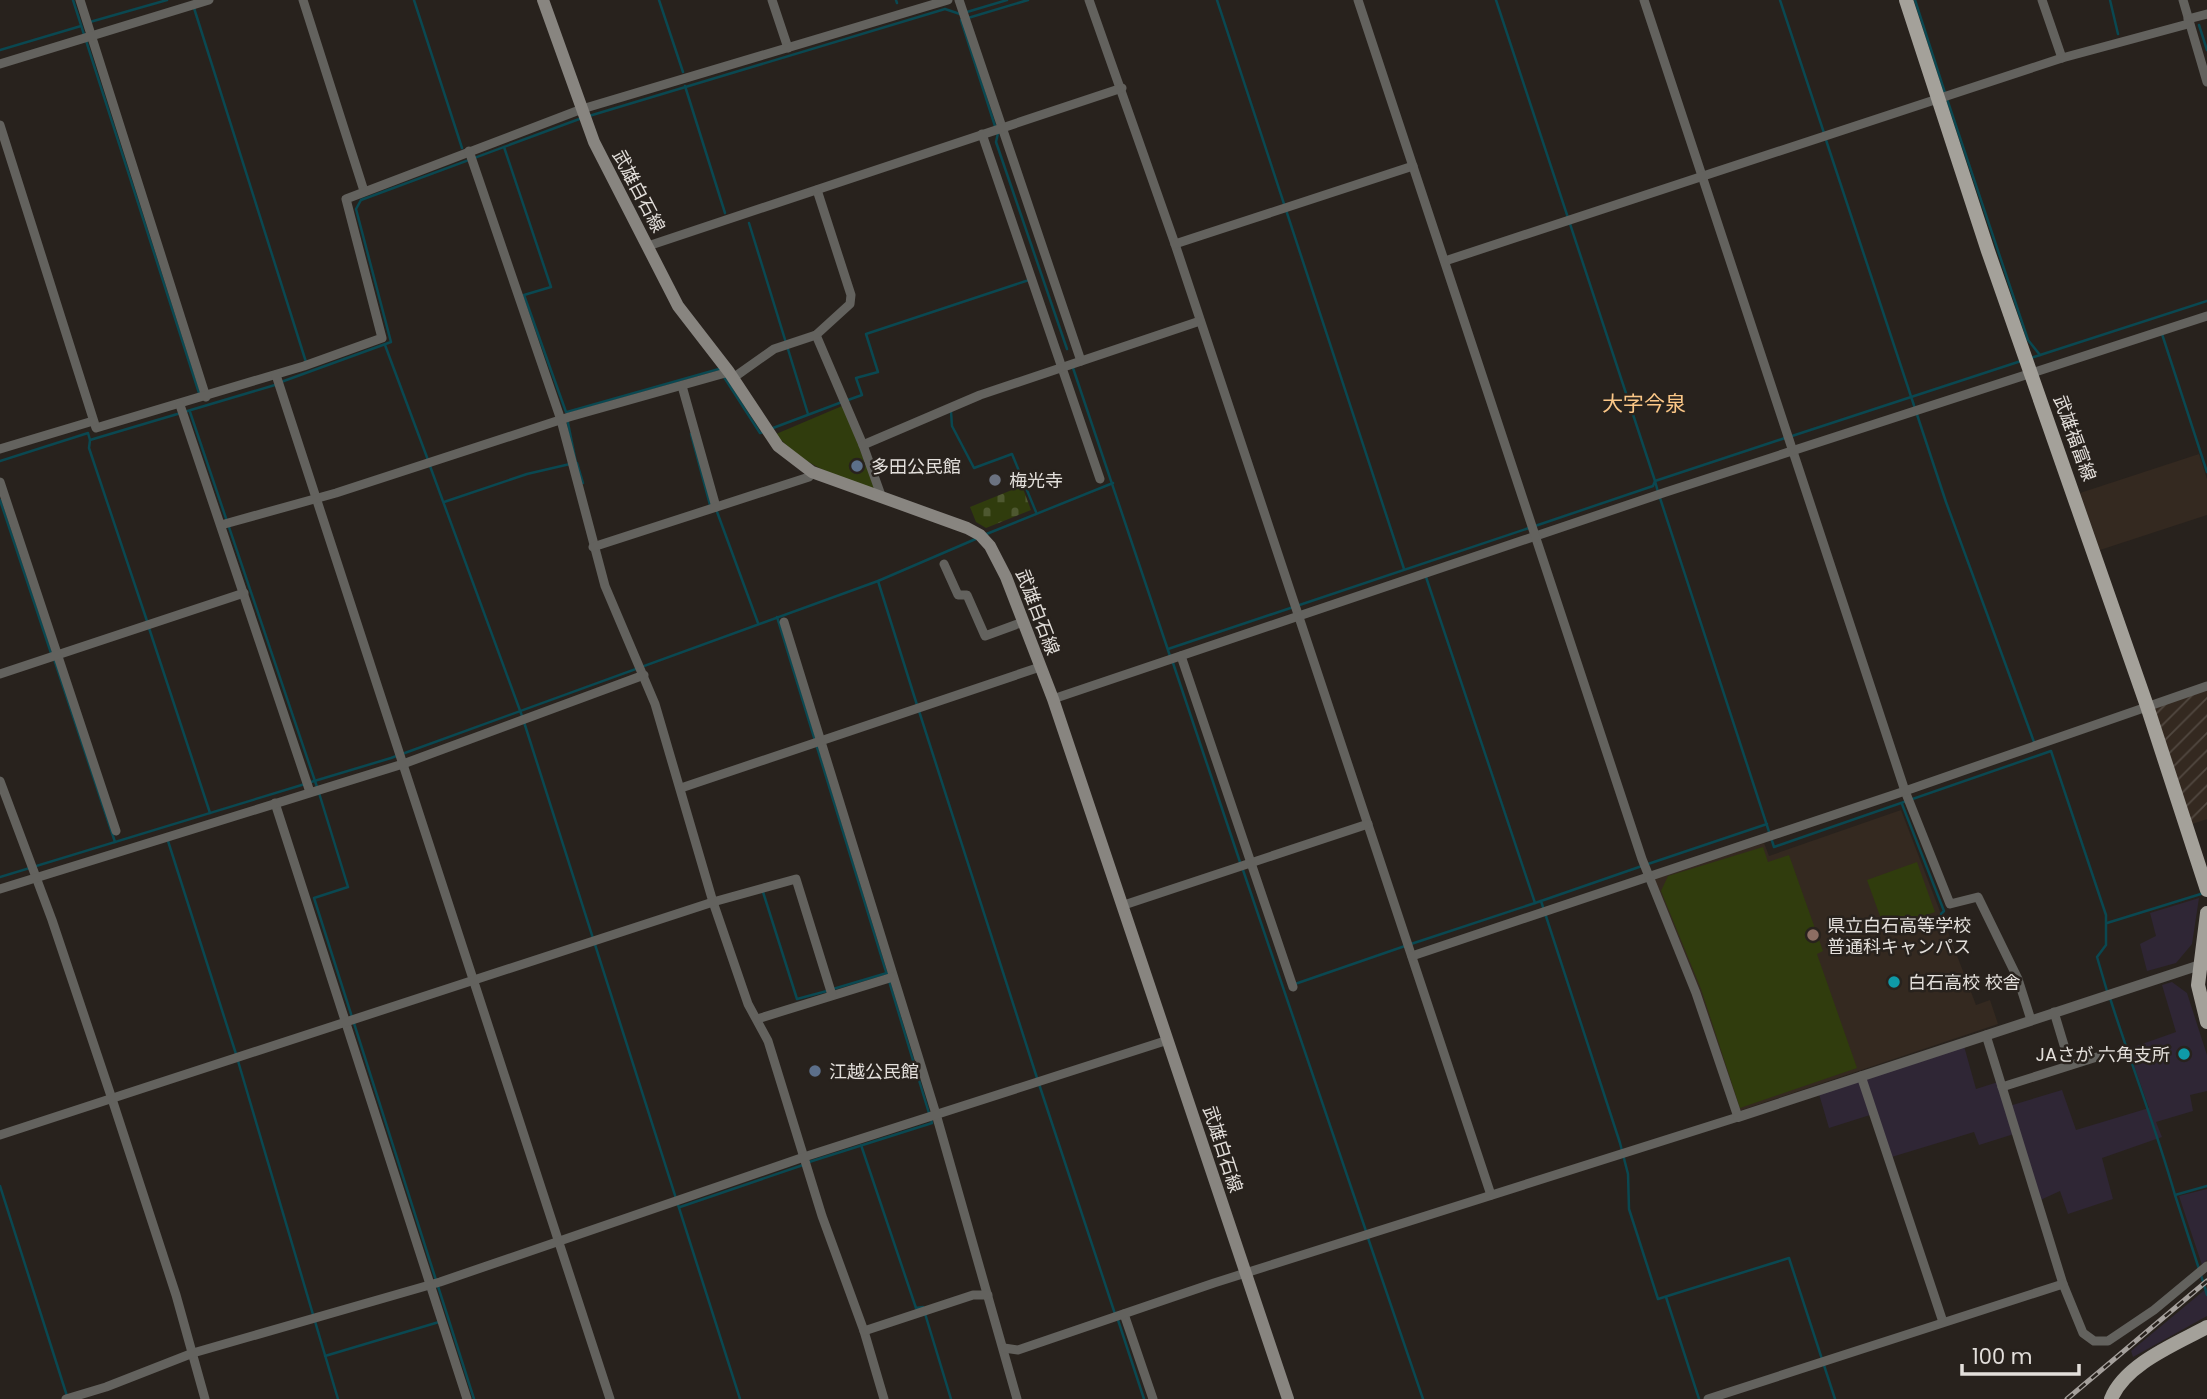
<svg xmlns="http://www.w3.org/2000/svg" width="2207" height="1399" font-family="Poppins,'Noto Sans JP',sans-serif">
<style>
.commercial{fill:#2f2635}
.industrial{fill:url(#industrial-furrows)}
.built{fill:#342920}
.green{fill:#303c0d}
.cemetery{fill:url(#cemetery-stones)}
.lines{fill:none;stroke-linecap:round;stroke-linejoin:round}
.stream{stroke:#0a4851;stroke-width:2.5}
.minor{stroke:#63625e;stroke-width:9}
.tertiary{stroke:#63625e;stroke-width:10}
.secondary{stroke:#888580;stroke-width:12}
.primary{stroke:#a4a19a;stroke-width:14}
.rail-casing{stroke:#a5a09c;stroke-width:5}
.rail{stroke:#28221d;stroke-width:2.5;stroke-dasharray:8;stroke-linecap:butt}
.service-dot{fill:#5c6f8a;stroke:#28221d;stroke-width:2.5}
.worship-dot{fill:#6b7280;stroke:#28221d;stroke-width:2.5}
.education-dot{fill:#8d6e63;stroke:#28221d;stroke-width:2.5}
.culture-dot{fill:#0f9aa8;stroke:#28221d;stroke-width:2.5}
.labels{text-anchor:middle;dominant-baseline:central;stroke-width:5;stroke-linejoin:round;paint-order:stroke}
.street-label{font-size:18px;fill:#e3dfdb;stroke:#28221d}
.poi-label{font-size:18px;fill:#e3dfdb;stroke:#28221d;text-anchor:start}
.quarter-label{font-size:21px;fill:#fbc787;stroke:#28221d}
</style>
<defs>
<pattern id="industrial-furrows" width="10" height="10" patternUnits="userSpaceOnUse" patternTransform="scale(1.75)"><rect width="10" height="10" fill="#342920"/><path d="M-1 1l2-2M0 10L10 0M9 11l2-2" fill="none" stroke="#514840"/></pattern>
<pattern id="cemetery-stones" width="16" height="16" patternUnits="userSpaceOnUse" patternTransform="scale(1.75)"><rect width="16" height="16" fill="#303c0d"/><path d="M2 7V4a2 2 0 0 1 4 0v3zM10 15v-3a2 2 0 0 1 4 0v3z" fill="#4e5830"/></pattern>
</defs>
<rect width="100%" height="100%" fill="#28221d"/>
<g class="commercial">
<polygon points="2199,898 2192,944 2176,963 2147,971 2140,944 2156,936 2150,913"/>
<polygon points="2172,982 2187,993 2207,1055 2207,1091 2190,1095 2193,1111 2156,1122 2162,1137 2102,1158 2113,1199 2068,1214 2060,1191 2036,1202 2014,1134 1979,1145 1974,1132 1885,1159 1870,1115 1829,1128 1819,1094 1964,1046 1976,1089 1998,1082 2006,1107 2062,1090 2076,1130 2149,1108 2128,1049 2176,1032 2162,985"/>
<polygon points="2207,1189 2207,1260 2202,1265 2179,1196"/>
<polygon points="2207,1288 2207,1316 2133,1357 2131,1351"/>
</g>
<polygon class="industrial" points="2207,690 2207,819 2192,824 2153,708"/>
<g class="built">
<polygon points="2199,454 2207,479 2207,515 2100,550 2080,493"/>
<polygon points="1901,810 1976,1005 1990,1000 1998,1024 1739,1111 1654,881 1656,877 1764,843 1769,856"/>
</g>
<g class="green">
<path d="M 842,406 L 845,409 L 875,490 C 837,476 802,466 776,434 Z"/>
<polygon points="1763,847 1768,862 1789,855 1823,951 1817,954 1857,1068 1740,1108 1701,989 1661,891 1668,876"/>
<polygon points="1917,862 1935,912 1885,930 1867,880"/>
</g>
<polygon class="cemetery" points="1022,486 1031,510 986,528 976,522 970,507"/>
<g class="lines">
<g class="stream">
<polyline points="73,0 199,393"/>
<polyline points="414,0 462,148"/>
<polyline points="659,0 683,72"/>
<polyline points="896,0 897,3"/>
<polyline points="1217,0 1404,569"/>
<polyline points="1496,0 1655,481 1785,438"/>
<polyline points="1780,0 1824,133"/>
<polyline points="1915,0 1945,93"/>
<polyline points="2110,0 2118,34"/>
<polyline points="194,8 306,362"/>
<polyline points="967,12 1007,0"/>
<polyline points="968,18 1028,0"/>
<polyline points="961,20 995,126"/>
<polyline points="90,22 167,0"/>
<polyline points="2199,25 2207,50"/>
<polyline points="0,50 81,26"/>
<polyline points="685,86 725,213"/>
<polyline points="1947,99 2028,340 2040,355"/>
<polyline points="589,116 945,9 960,14"/>
<polyline points="998,133 996,142 1067,349"/>
<polyline points="1826,140 1946,502 2034,742"/>
<polyline points="504,147 551,287 524,295 566,412"/>
<polyline points="749,223 808,414"/>
<polyline points="2162,334 2207,472"/>
<polyline points="385,345 428,460"/>
<polyline points="2031,358 2207,301"/>
<polyline points="1072,365 1170,656"/>
<polyline points="724,377 760,433 763,432"/>
<polyline points="281,382 391,342 356,209 361,200 582,118"/>
<polyline points="848,400 862,395 856,378 878,372 866,334 1029,280"/>
<polyline points="190,412 317,787"/>
<polyline points="567,412 719,369 720,371"/>
<polyline points="951,412 952,426 974,468 1012,454 1036,512"/>
<polyline points="567,418 576,463"/>
<polyline points="773,428 842,402"/>
<polyline points="691,434 710,505"/>
<polyline points="1792,436 2021,361"/>
<polyline points="90,440 89,448 147,621"/>
<polyline points="0,461 88,433 90,440 275,385"/>
<polyline points="577,463 583,483"/>
<polyline points="430,466 522,716"/>
<polyline points="1660,498 1774,847 2051,751 2106,915 2106,945 2097,957 2107,991"/>
<polyline points="0,500 51,653"/>
<polyline points="444,502 527,474 570,464"/>
<polyline points="716,509 758,623"/>
<polyline points="1535,526 1653,486 1655,481 1658,492"/>
<polyline points="984,535 1113,483"/>
<polyline points="1426,577 1535,903"/>
<polyline points="878,581 917,705"/>
<polyline points="777,617 887,975"/>
<polyline points="149,628 210,813"/>
<polyline points="1168,649 1529,528"/>
<polyline points="54,659 115,842"/>
<polyline points="1173,663 1240,862"/>
<polyline points="919,711 1037,1078"/>
<polyline points="524,722 740,1399"/>
<polyline points="311,782 391,758 878,581 978,538"/>
<polyline points="319,793 348,887 314,898 474,1399"/>
<polyline points="1902,804 1944,911 1941,914"/>
<polyline points="168,841 236,1054"/>
<polyline points="1648,864 1767,824"/>
<polyline points="1642,866 1541,901 1620,1143 1628,1174 1629,1209 1658,1299 1789,1258 1835,1399"/>
<polyline points="1243,870 1366,1231"/>
<polyline points="0,877 305,784"/>
<polyline points="763,892 797,999 827,991"/>
<polyline points="2107,923 2204,893"/>
<polyline points="1411,944 1541,901"/>
<polyline points="1295,984 1405,946"/>
<polyline points="833,989 887,973"/>
<path d="M 2110,998 C 2131,1064 2156,1128 2175,1195 L 2207,1186"/>
<polyline points="238,1061 338,1399"/>
<polyline points="1039,1084 1115,1314"/>
<polyline points="861,1145 916,1308 923,1307 951,1399"/>
<polyline points="809,1162 932,1123 889,981"/>
<polyline points="0,1186 67,1396"/>
<polyline points="2175,1195 2199,1269"/>
<polyline points="680,1207 803,1165"/>
<polyline points="1368,1238 1423,1399"/>
<polyline points="2201,1275 2207,1295"/>
<polyline points="1666,1297 1699,1399"/>
<polyline points="1118,1320 1144,1399"/>
<polyline points="325,1356 439,1322"/>
</g>
<g class="minor">
<polyline points="80,0 206,397"/>
<polyline points="303,0 364,191"/>
<polyline points="772,0 788,48"/>
<polyline points="959,0 1081,361"/>
<polyline points="1089,0 1175,244 1491,1195"/>
<polyline points="1644,0 1905,791 1950,904 1978,897 2018,979 2031,1020"/>
<polyline points="2042,0 2062,58"/>
<polyline points="2183,0 2207,82"/>
<polyline points="2188,19 2207,14"/>
<polyline points="0,64 209,0"/>
<polyline points="0,125 96,428 304,366 382,338 346,199 582,109 948,0"/>
<polyline points="982,134 1100,479"/>
<polyline points="469,151 561,420 605,586 655,704 713,902 748,1004 768,1041 822,1216 864,1331 884,1399"/>
<polyline points="1175,244 1413,166"/>
<polyline points="648,246 1122,88"/>
<polyline points="1445,261 2062,58 2188,24"/>
<polyline points="816,335 863,445 882,498"/>
<polyline points="276,375 610,1399"/>
<polyline points="733,378 774,349 816,335 850,304 851,295 817,190"/>
<polyline points="682,386 716,507"/>
<polyline points="180,405 310,792"/>
<polyline points="863,445 980,395 1200,321"/>
<polyline points="0,449 93,421"/>
<polyline points="0,482 116,831"/>
<polyline points="221,525 336,493 569,417 729,372"/>
<polyline points="593,547 809,477 812,472"/>
<polyline points="944,564 958,595 967,595 985,636 1023,622"/>
<polyline points="784,622 936,1114 1017,1399"/>
<polyline points="1181,656 1293,987"/>
<polyline points="0,674 244,593"/>
<polyline points="1053,699 1666,492 2207,316"/>
<polyline points="0,781 52,920 112,1099 176,1295 205,1399"/>
<polyline points="681,788 1040,667"/>
<polyline points="275,803 467,1399"/>
<polyline points="0,889 403,764 644,675"/>
<polyline points="1124,905 1368,824"/>
<polyline points="1412,956 1905,791 2207,686"/>
<polyline points="2054,1012 2070,1065"/>
<polyline points="757,1019 893,977"/>
<polyline points="1986,1035 2063,1284 2083,1333 2094,1341 2108,1341 2154,1310 2207,1266"/>
<polyline points="1861,1076 1943,1322"/>
<polyline points="2002,1087 2100,1056"/>
<polyline points="0,1135 713,902 796,879 832,995"/>
<polyline points="1124,1314 1153,1399"/>
<polyline points="864,1331 973,1295 988,1295"/>
<polyline points="1004,1348 1018,1350 1214,1283 1738,1117 1696,993 1642,859 1358,0"/>
<polyline points="66,1399 106,1387 193,1353 440,1282 804,1157 1168,1040"/>
<polyline points="1708,1399 2063,1284"/>
</g>
<polyline class="tertiary" points="1738,1117 2200,965"/>
<polyline class="secondary" points="543,0 594,142 678,306 729,372 778,446 812,472 967,528 980,535 990,546 1006,577 1053,699 1288,1399"/>
<g class="primary">
<polyline points="1906,0 1988,251 2147,706 2207,890"/>
<polyline points="2207,913 2198,985 2207,1022"/>
<path d="M 2111,1399 C 2125,1364 2176,1344 2207,1327"/>
</g>
<g class="rail-casing">
<polyline id="rail" points="2067,1399 2207,1281"/>
</g>
<use href="#rail" class="rail"/>
</g>
<g class="service-dot">
<circle cx="857" cy="466" r="7"/>
<circle cx="815" cy="1071" r="7"/>
</g>
<circle class="worship-dot" cx="995" cy="480" r="7"/>
<circle class="education-dot" cx="1813" cy="935" r="7"/>
<g class="culture-dot">
<circle cx="1894" cy="982" r="7"/>
<circle cx="2184" cy="1054" r="7"/>
</g>
<g class="labels">
<g class="street-label">
<text transform="translate(639 191) rotate(62)">武雄白石線</text>
<text transform="translate(2075 438) rotate(70)">武雄福富線</text>
<text transform="translate(1038 612) rotate(69)">武雄白石線</text>
<text transform="translate(1223 1149) rotate(72)">武雄白石線</text>
</g>
<g class="poi-label">
<text x="871" y="466">多田公民館</text>
<text x="1009" y="480">梅光寺</text>
<text x="1827" y="925">県立白石高等学校<tspan x="1827" dy="21">普通科キャンパス</tspan></text>
<text x="1908" y="982">白石高校 校舎</text>
<text x="2170" y="1054" text-anchor="end">JAさが 六角支所</text>
<text x="829" y="1071">江越公民館</text>
</g>
<g class="quarter-label">
<text x="1644" y="403">大字今泉</text>
</g>
</g>
<path d="M1962 1364v10h117v-10" fill="none" stroke="#e3dfdb" stroke-width="3.5"/>
<text x="1972" y="1364" font-size="21" fill="#e3dfdb" stroke="#28221d" stroke-width="5" paint-order="stroke">100 m</text>
</svg>
